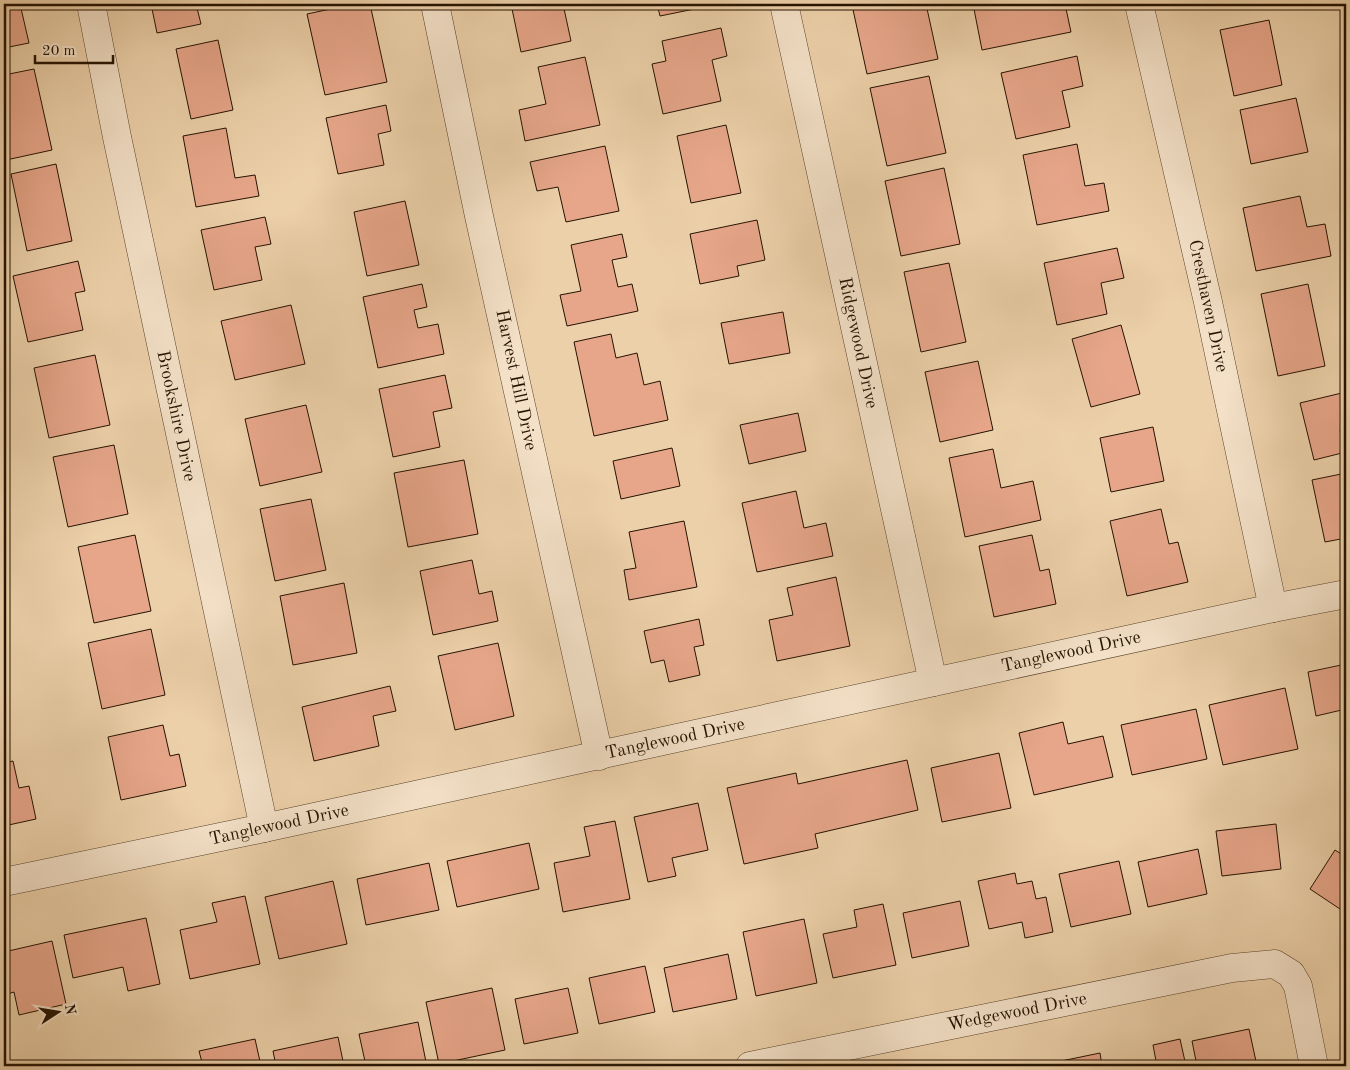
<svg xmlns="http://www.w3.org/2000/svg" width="1350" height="1070" font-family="'Old Standard TT',serif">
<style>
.building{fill:#e7a68a;stroke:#251301}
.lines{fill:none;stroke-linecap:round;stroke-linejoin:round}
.minor-casing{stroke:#57422b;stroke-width:29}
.minor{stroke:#f3e0c7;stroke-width:28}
.labels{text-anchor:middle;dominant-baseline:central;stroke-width:4;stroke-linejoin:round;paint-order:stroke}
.street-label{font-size:18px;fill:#251301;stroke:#f3e0c7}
</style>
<rect width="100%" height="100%" fill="#ecd0a9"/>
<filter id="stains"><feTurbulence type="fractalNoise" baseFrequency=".004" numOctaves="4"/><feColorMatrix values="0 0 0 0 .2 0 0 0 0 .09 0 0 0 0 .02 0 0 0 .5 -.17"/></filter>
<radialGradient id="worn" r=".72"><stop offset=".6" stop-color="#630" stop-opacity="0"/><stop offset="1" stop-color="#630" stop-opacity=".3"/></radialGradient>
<g class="building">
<polygon points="4,4 20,4 29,43 4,48"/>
<polygon points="151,4 196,4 201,24 157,33"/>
<polygon points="354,4 370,4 387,82 325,95 307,14"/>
<polygon points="511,4 563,4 571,41 521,52"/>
<polygon points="657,4 714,4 714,5 660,16"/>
<polygon points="859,4 926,4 938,59 867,74 852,5"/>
<polygon points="973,4 1065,4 1071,32 982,50"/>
<polygon points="1269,20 1282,85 1234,96 1220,30"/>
<polygon points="721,28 727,56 712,60 721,101 663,114 652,64 666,61 662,41"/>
<polygon points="218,40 233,110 191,119 176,49"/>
<polygon points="1077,56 1083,86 1062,91 1070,127 1016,139 1001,73"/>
<polygon points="585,57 600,125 525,141 519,110 546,104 538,67"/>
<polygon points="34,69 52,150 6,160 4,150 4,75"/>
<polygon points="929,76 946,153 887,166 870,88"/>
<polygon points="1296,98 1308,152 1251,164 1240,110"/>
<polygon points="386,105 391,131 378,134 384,165 338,174 326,118"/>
<polygon points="726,125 741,193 691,203 677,136"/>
<polygon points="226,128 235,178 255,175 259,196 196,207 183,136"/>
<polygon points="1077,144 1085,186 1104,183 1109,211 1037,225 1023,155"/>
<polygon points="605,146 619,211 566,222 558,187 537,191 530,162"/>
<polygon points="56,164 72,241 27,251 11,174"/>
<polygon points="944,168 960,244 901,256 885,181"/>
<polygon points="1300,196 1307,227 1325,224 1331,256 1256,271 1243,208"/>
<polygon points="405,201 419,265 367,276 354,212"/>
<polygon points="265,217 271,244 255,247 262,280 214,290 201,230"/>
<polygon points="757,220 765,260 737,266 739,276 700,284 690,234"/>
<polygon points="622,234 627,257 612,260 618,287 632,284 638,311 567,326 560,295 581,291 571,245"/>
<polygon points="1117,248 1124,278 1101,283 1107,314 1057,325 1044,263"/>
<polygon points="78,261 85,291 75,293 83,330 28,342 13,276"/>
<polygon points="949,263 966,342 921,352 904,272"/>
<polygon points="422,284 427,307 414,310 418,328 438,324 444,354 378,368 363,297"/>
<polygon points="1308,284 1325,366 1278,376 1261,294"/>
<polygon points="291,305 305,364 235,380 221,321"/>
<polygon points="783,312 790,353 729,364 721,323"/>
<polygon points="1121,325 1140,394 1091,407 1072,339"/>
<polygon points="611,334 616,358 637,353 644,385 660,381 668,420 594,436 574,342"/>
<polygon points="95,355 110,425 49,438 34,368"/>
<polygon points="978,361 993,430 940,442 925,372"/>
<polygon points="445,375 452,408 433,412 440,447 393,457 379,389"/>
<polygon points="1346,392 1346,428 1340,430 1346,452 1314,460 1300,403"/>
<polygon points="306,405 322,472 260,486 245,419"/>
<polygon points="798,413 806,451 749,464 740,425"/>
<polygon points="1153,427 1164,481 1111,492 1100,438"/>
<polygon points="114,445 128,514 68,527 53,457"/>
<polygon points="672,448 680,486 621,499 613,461"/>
<polygon points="993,449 1001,488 1033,481 1041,520 965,537 949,458"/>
<polygon points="464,460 478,534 408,547 394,473"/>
<polygon points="1346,473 1346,538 1325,542 1312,480"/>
<polygon points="796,491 804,528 826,523 833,556 757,572 742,503"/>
<polygon points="311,499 326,570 275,581 260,509"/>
<polygon points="1161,509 1169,544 1178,542 1188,582 1127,596 1110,521"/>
<polygon points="684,521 697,587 629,600 624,570 636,568 629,532"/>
<polygon points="135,535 151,611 94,623 78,547"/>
<polygon points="1032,535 1040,571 1049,569 1056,604 994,617 979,546"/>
<polygon points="472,560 479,594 492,591 498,621 433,635 420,571"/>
<polygon points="836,577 850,646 777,661 769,620 793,615 787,588"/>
<polygon points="344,583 357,653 293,665 280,596"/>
<polygon points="699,619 704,645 694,647 700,675 669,682 664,660 651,663 644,631"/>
<polygon points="151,629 165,695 102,709 88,643"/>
<polygon points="498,643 514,716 455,730 438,656"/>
<polygon points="1346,664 1346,709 1316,716 1308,672"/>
<polygon points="390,686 396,711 373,716 379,746 314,761 302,707"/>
<polygon points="1285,688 1298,749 1223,765 1209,705"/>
<polygon points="4,698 9,721 4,722"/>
<polygon points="1196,709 1207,759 1132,775 1121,725"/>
<polygon points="1063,722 1068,744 1103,736 1113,777 1034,795 1019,733"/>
<polygon points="163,725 170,756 179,754 186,786 121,800 108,737"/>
<polygon points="999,753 1011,808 942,822 931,768"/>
<polygon points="907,760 918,810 815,834 818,848 744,864 727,788 796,773 798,784"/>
<polygon points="13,761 19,788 29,786 36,819 4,826 4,763"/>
<polygon points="698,803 708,850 672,858 676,876 648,882 634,817"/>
<polygon points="615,821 630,899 563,912 554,863 590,856 584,827"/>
<polygon points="1276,824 1281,869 1222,876 1216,831"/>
<polygon points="529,843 539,889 457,907 447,861"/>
<polygon points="1198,849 1207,894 1148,907 1138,862"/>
<polygon points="1335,850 1346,857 1346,913 1310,889"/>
<polygon points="1119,861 1131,914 1071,927 1059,874"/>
<polygon points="429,863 439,910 366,925 357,879"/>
<polygon points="1015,873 1017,884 1032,881 1036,899 1046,897 1053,932 1025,938 1022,922 989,929 978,881"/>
<polygon points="333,881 347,944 279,959 265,897"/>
<polygon points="245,896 260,964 190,979 180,930 217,922 212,903"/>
<polygon points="960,901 969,946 912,958 903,913"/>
<polygon points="883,904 896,965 833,978 823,934 857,927 854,910"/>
<polygon points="146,918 160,984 128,991 123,967 73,978 64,935"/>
<polygon points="804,919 817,983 756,996 743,932"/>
<polygon points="52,941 66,1004 19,1015 14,992 4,995 4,952"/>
<polygon points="728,954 737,999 673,1012 664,968"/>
<polygon points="645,966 655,1012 599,1024 589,978"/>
<polygon points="492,988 505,1050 439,1064 426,1002"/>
<polygon points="568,988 578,1033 524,1044 515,999"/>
<polygon points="418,1022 426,1062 405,1066 366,1066 359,1034"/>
<polygon points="1249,1029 1257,1066 1197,1066 1192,1041"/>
<polygon points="338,1037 344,1066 276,1066 273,1051"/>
<polygon points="255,1039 261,1066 203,1066 199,1051"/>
<polygon points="1180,1039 1186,1066 1134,1066 1156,1061 1153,1045"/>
<polygon points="1100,1053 1102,1066 1037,1066"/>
</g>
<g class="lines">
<g class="minor-casing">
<g id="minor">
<polyline points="91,4 117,137 264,828"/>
<polyline points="435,4 479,216 599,756"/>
<polyline points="784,4 933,682"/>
<polyline points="1139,4 1208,302 1273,608"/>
<polyline points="4,882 264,828 1273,608 1346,594"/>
<polyline points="750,1066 1232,968 1275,964 1291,974 1298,986 1314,1066"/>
</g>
</g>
<use href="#minor" class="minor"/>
</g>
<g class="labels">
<g class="street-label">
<text transform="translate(1208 306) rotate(78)">Cresthaven Drive</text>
<text transform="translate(858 343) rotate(78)">Ridgewood Drive</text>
<text transform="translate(516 380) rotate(78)">Harvest Hill Drive</text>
<text transform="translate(176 416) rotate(78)">Brookshire Drive</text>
<text transform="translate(1071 652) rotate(-12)">Tanglewood Drive</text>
<text transform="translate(675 739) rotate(-12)">Tanglewood Drive</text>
<text transform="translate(279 825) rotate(-12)">Tanglewood Drive</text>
<text transform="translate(1017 1012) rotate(-11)">Wedgewood Drive</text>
</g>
</g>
<rect width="1350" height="1070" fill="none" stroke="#ecd0a9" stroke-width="20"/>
<rect x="5" y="5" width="1340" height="1060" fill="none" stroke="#251301" stroke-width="2.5"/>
<rect x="10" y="10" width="1330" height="1050" fill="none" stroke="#251301"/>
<g transform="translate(58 1012) rotate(78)" stroke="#f3e0c7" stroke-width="4" paint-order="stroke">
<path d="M0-4L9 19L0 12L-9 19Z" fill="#251301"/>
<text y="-8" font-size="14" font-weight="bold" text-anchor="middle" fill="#251301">N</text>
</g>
<path d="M35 55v8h78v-8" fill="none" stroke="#251301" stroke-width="2.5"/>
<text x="42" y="55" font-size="15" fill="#251301" stroke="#f3e0c7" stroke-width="4" paint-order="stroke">20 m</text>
<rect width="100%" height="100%" filter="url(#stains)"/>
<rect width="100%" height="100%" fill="url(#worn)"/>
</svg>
